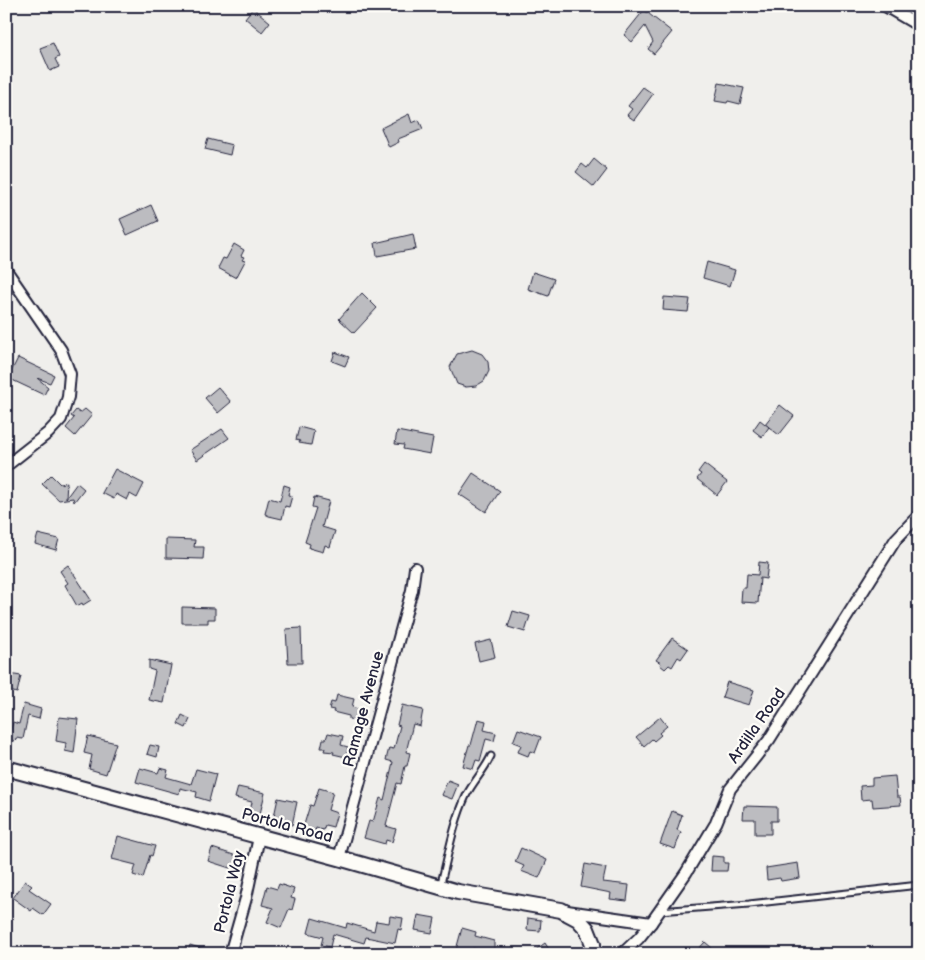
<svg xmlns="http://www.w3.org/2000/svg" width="925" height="960" font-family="'Balsamiq Sans',sans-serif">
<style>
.building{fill:#bcbcc0;stroke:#22223b}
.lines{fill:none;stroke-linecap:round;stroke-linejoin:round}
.lane-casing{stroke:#22223b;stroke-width:9}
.street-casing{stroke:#22223b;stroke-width:14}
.secondary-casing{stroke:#22223b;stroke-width:18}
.lane{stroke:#fdfcf7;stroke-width:5}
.street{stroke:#fdfcf7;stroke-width:10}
.secondary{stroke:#fdfcf7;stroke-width:14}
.labels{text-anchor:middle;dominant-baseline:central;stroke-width:4.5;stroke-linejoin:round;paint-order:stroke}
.street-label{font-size:16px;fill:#22223b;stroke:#fdfcf7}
</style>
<rect width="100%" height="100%" fill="#f0efec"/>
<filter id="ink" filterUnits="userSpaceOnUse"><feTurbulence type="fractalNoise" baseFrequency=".02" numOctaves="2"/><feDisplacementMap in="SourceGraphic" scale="10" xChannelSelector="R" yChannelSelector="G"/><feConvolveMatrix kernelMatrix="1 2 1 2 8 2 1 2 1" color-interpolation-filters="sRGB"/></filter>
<g filter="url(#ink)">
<g class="building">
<polygon points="253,8 270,22 262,32 245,18"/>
<polygon points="644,10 672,32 654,54 648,49 653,42 645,26 632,42 624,35"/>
<polygon points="53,43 59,57 55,59 59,67 50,71 40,48"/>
<polygon points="719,83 744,88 740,104 728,101 727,103 715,101"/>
<polygon points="643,87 653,94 634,120 627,115 632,109 628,106"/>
<polygon points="409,114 412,123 419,120 423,129 398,139 399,142 389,147 381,128"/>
<polygon points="208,139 232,145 230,155 205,149"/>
<polygon points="594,159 607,170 594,187 576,172 582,164 587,168"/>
<polygon points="151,205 158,221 127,235 120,219"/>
<polygon points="413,234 416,249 377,256 375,243"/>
<polygon points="234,244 244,250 241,256 244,257 242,260 245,261 236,278 218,268 223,258 226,259"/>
<polygon points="707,262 735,270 730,286 703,278"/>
<polygon points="533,272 554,279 548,296 528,289"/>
<polygon points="362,293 377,308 354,333 339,319"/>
<polygon points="664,297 690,299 688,312 663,310"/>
<polygon points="472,350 482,354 488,362 489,371 484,381 476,386 466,387 457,384 450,367 457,354"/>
<polygon points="335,352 349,357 345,366 332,361"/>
<polygon points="18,358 54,375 50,383 37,378 48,387 44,395 8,378"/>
<polygon points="218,387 231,402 218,413 205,398"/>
<polygon points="780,405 794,416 779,435 765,424"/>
<polygon points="85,409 92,415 75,436 66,428 74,418 71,416 76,410 80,413"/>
<polygon points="760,420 769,427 762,437 753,430"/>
<polygon points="299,427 314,431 311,445 299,443 300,441 296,440"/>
<polygon points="222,429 229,438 197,460 190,450"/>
<polygon points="397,431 433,438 430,454 403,449 404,445 395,444"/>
<polygon points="704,464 727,482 717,495 697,479 701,474 698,472"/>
<polygon points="115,469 144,484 137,498 130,494 127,500 116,494 114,499 102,493"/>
<polygon points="473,473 500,491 486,512 459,494"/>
<polygon points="51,475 60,484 67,482 66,498 77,483 84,489 74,502 73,498 59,500 42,484"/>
<polygon points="284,485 290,487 288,495 292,496 289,507 285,506 282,519 269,516 265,514 269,498 280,501"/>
<polygon points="314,497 329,501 322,527 335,531 330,547 325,545 323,552 309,548 310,544 305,542 316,508 312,507"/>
<polygon points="38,534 59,539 56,550 35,544"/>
<polygon points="166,539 195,540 194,547 204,547 203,559 166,558"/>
<polygon points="759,562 768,563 766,579 760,578 758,603 741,602 742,588 746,588 747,574 758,575"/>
<polygon points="68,565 91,600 83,605 82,603 77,606 65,585 68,583 60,571"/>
<polygon points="182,607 215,608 215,619 208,619 208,623 182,623"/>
<polygon points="513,611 530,616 525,632 508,627"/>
<polygon points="301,628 302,663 288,663 286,629"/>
<polygon points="672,638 688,649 681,659 678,657 672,667 669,665 665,669 660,665 661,663 656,660"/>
<polygon points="491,640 495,657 479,661 475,644"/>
<polygon points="149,660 171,665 164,703 149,700 155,671 149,669"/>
<polygon points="9,674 21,676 17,693 6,690"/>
<polygon points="727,682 754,690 749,705 722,697"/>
<polygon points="337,695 354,699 352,707 361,710 358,721 349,719 349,716 333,712 334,710 329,709 331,702 335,703"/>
<polygon points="24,704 41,709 39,719 28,716 23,739 16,738 15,741 8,740 13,722 19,724"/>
<polygon points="402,705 423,710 420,726 413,724 406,752 410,753 407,766 405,766 401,784 397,783 386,826 396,829 392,842 386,840 385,844 364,838 369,821 373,822 380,798 384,800 393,762 386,760 389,748 394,749 400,726 397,725"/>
<polygon points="182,715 190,719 186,728 178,724"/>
<polygon points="59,717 78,719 74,753 65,751 66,743 56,741"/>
<polygon points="660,717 667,726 659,733 661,735 654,741 652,739 644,746 636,737"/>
<polygon points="478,719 486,721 484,730 496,733 494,741 486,739 480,761 476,760 473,769 463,766 469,745 471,745"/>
<polygon points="518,729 541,737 535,753 530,751 528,756 518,752 521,745 513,742"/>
<polygon points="328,733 343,736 341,745 348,747 346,757 333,754 334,752 324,751 325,748 321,748 323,739 326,739"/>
<polygon points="88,736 116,743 106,774 89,769 92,755 84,753"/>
<polygon points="150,745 159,747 157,757 147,754"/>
<polygon points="140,768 158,773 160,768 168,770 166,777 191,784 196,769 216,774 209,801 196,797 197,792 180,788 179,794 136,782"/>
<polygon points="895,776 897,797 900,797 901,805 873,807 872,799 861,800 860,786 872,785 872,778"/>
<polygon points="448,780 458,784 452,799 441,795"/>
<polygon points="238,787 265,793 259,818 249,816 252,802 235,798"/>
<polygon points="319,788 333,792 328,810 337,813 333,827 325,825 323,830 316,828 315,831 303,828 310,805 313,806"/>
<polygon points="278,798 297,802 292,825 273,821"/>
<polygon points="744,806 777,807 777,821 771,821 771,834 755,834 755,819 743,819"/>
<polygon points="672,811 682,815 677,830 681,832 675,849 660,844"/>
<polygon points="118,836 155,846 152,856 150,855 143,878 133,875 136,865 112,859"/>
<polygon points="212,848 240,857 236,870 208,861"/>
<polygon points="521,848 547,860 539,878 521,871 524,866 515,862"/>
<polygon points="712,856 724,857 724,863 728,863 727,871 711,871"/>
<polygon points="798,863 800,878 781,881 780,878 767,880 766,868"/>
<polygon points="585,864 606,868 603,882 629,885 627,901 610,899 611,893 581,887"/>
<polygon points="25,881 32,886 29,889 51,904 43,915 33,908 31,911 13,898"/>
<polygon points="279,884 294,889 291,898 295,899 292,910 289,909 281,928 267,922 273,908 262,905 267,886 277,889"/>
<polygon points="418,915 435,918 432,933 415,930"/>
<polygon points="390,916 403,918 401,930 398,929 395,943 366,937 364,943 333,934 330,947 321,945 323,937 308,933 312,918 346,928 347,923 374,931 376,921 389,923"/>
<polygon points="528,918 541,920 540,931 527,930"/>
<polygon points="462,928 476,932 475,936 494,941 494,950 482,951 473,948 472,954 459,954 461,950 456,950"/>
<polygon points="705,942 712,948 707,954 694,954"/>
<polygon points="545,943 552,954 530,954"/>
<polygon points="190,945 212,952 212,954 187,954"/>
</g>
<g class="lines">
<g class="lane-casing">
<g id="lane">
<path d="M 440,887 C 448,857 453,824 466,796 C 473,782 484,771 491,756"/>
<polyline points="659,911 749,904 919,885"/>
</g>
</g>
<g class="street-casing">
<g id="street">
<polyline points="885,6 919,26"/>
<polyline points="6,270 61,350 70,374 68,397 61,419 48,433 6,466"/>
<polyline points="339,858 412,590 415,568"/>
<polyline points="567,911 651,923"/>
<polyline points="230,954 246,898 259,837"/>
<polyline points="622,954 639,938 651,923 686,873 716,823 730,789 769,740 896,539 919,515"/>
</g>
</g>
<g class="secondary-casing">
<polyline id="secondary" points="6,768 339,858 458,892 561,910 578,919 587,929 593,944 593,954"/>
</g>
<use href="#lane" class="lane"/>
<use href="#street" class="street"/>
<use href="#secondary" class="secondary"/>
</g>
</g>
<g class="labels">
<g class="street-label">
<text transform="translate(364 709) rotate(-75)">Ramage Avenue</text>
<text transform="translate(757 726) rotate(-55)">Ardilla Road</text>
<text transform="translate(287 826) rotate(15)">Portola Road</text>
<text transform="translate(230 892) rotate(-76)">Portola Way</text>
</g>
</g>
<rect width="925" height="960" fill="none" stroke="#fdfcf7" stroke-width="25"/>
<rect x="12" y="12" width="900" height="935" fill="none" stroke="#22223b" stroke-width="2" filter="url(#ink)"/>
</svg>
